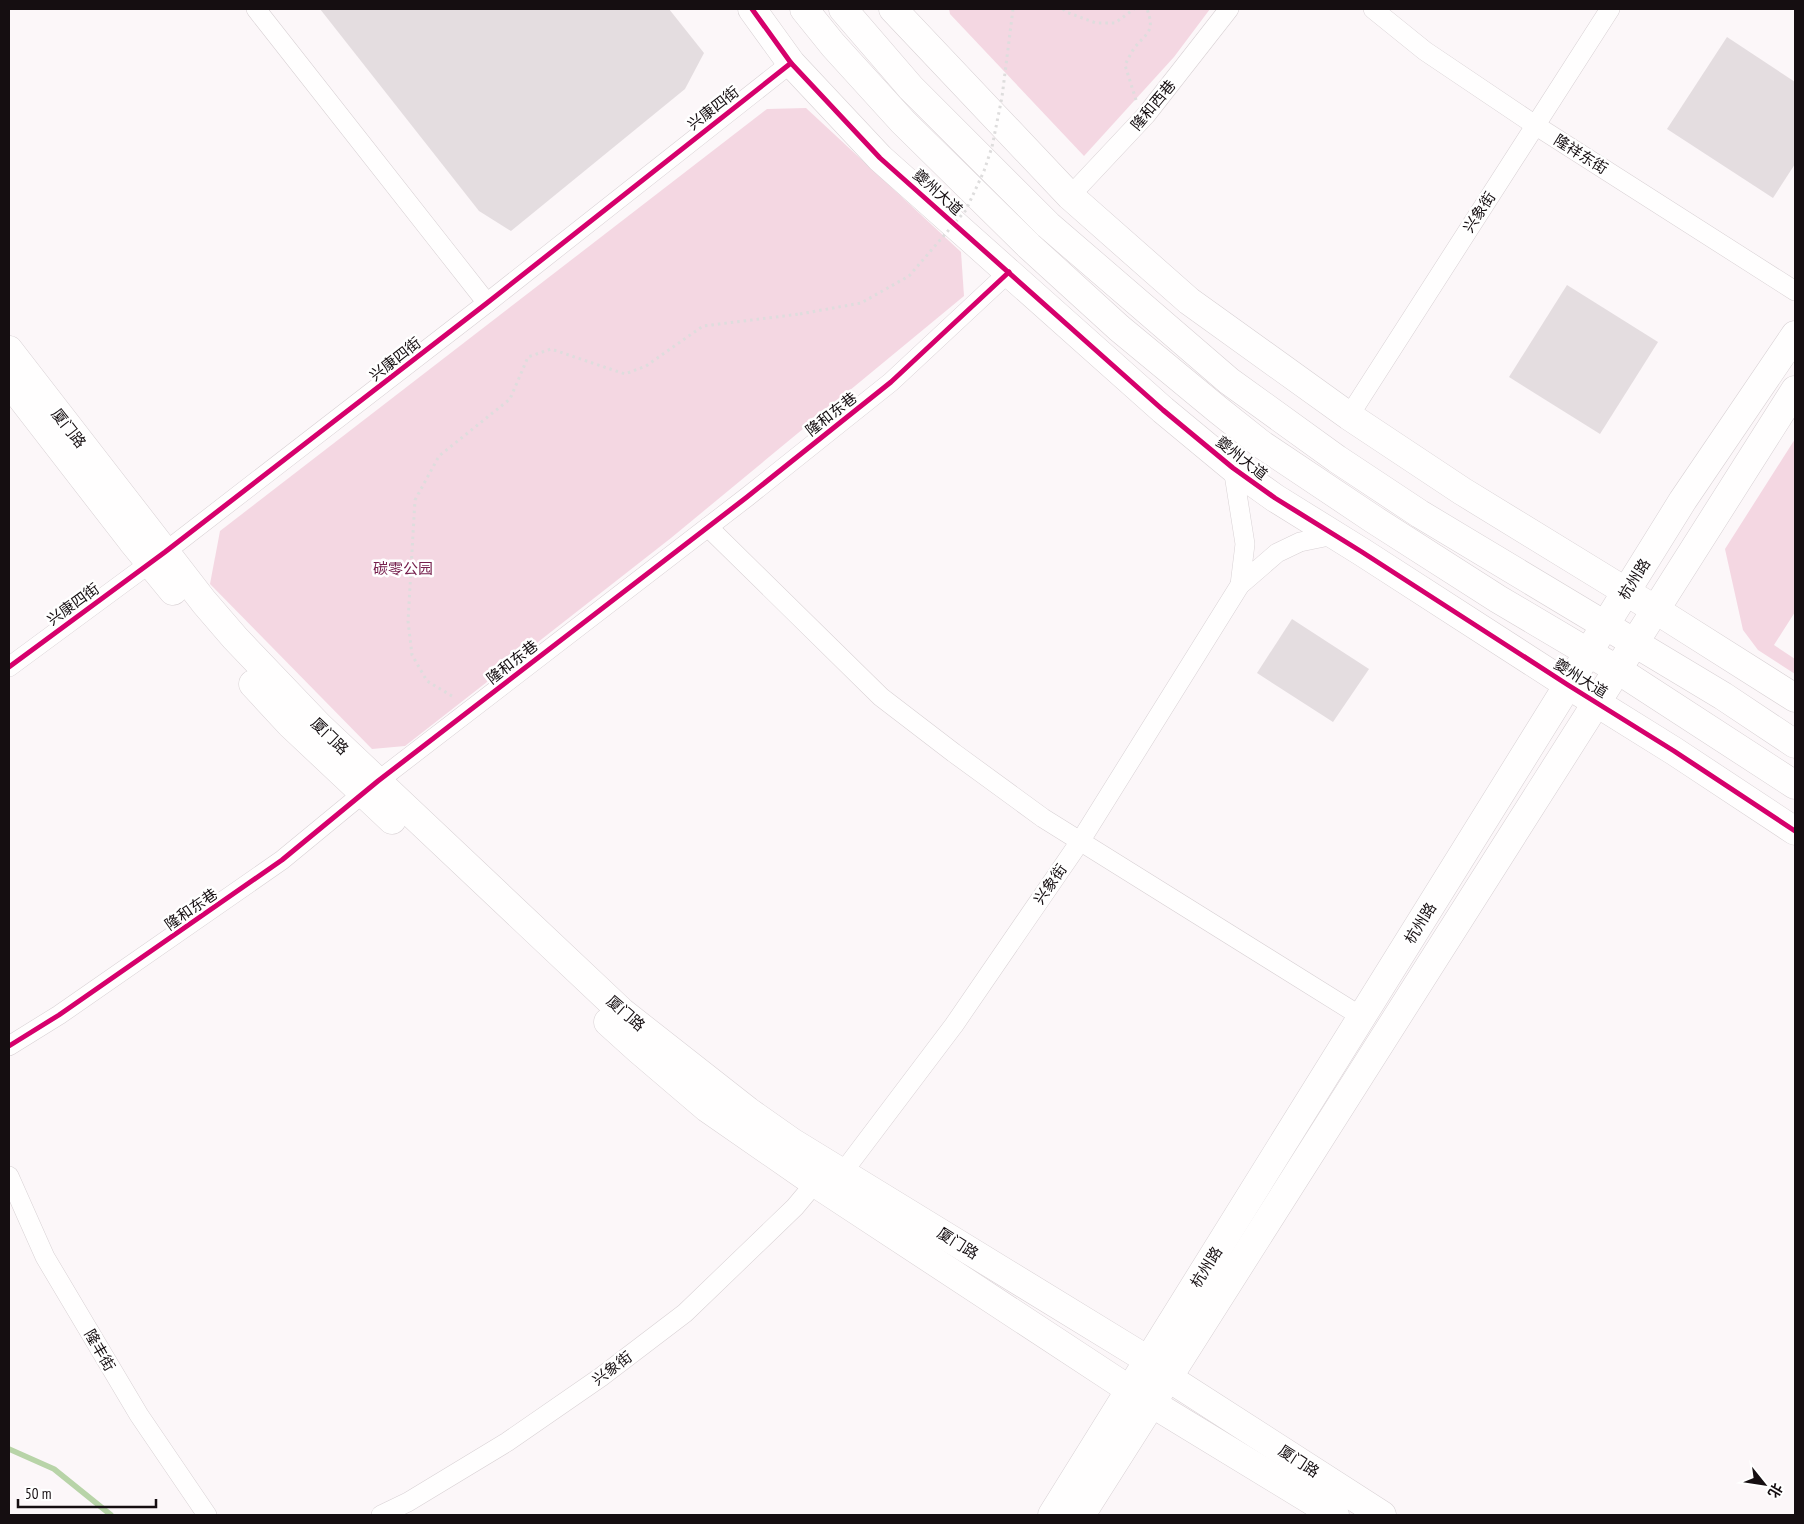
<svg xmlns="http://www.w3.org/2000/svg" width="1804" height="1524" font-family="'PT Sans Narrow','Noto Sans SC',sans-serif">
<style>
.green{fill:#f4d7e2}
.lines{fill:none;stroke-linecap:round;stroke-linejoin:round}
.stream{stroke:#b8d4a8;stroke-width:5.5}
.building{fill:#e4dde0}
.street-casing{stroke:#d8d1d4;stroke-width:20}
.secondary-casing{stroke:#d8d1d4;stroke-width:29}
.primary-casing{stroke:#d8d1d4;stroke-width:29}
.path{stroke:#dedddd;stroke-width:3;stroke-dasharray:2.5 4;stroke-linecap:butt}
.street{stroke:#fffefe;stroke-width:19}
.secondary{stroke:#fffefe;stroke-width:28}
.primary{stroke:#fffefe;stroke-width:28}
.path-bridge{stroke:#dedddd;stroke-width:3;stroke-dasharray:2.5 4;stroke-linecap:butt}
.cycleway-casing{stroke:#fff;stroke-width:8}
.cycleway{stroke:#d6006c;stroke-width:5}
.labels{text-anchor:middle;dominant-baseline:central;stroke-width:5;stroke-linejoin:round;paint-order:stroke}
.street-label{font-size:15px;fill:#150e11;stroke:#fff}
.park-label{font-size:15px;fill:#76204d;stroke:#fff}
</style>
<rect width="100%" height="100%" fill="#fcf7f9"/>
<g class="green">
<polygon points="949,9 1210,9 1174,57 1084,156 950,14"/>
<polygon points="806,108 961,252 964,296 671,538 405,746 372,749 210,584 220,531 767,109"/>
<polygon points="1795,439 1795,612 1774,645 1795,659 1795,674 1758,650 1743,630 1725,549"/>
</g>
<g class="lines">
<polyline class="stream" points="9,1449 54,1469 111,1515"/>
</g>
<g class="building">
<polygon points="320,9 669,9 704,53 685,89 511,231 479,211"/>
<polygon points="1727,37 1795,82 1795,164 1773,198 1667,129"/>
<polygon points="1567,285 1658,342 1600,434 1509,377"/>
<polygon points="1292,619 1369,669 1333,722 1257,673"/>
</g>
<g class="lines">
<g class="street-casing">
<g id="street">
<polyline points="256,9 487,303"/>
<polyline points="1373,9 1425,51 1535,125 1795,291"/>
<polyline points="1070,196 1146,115 1229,9"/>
<polyline points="1349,416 1610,9"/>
<polyline points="1233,468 1245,544 1240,585 1277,553 1300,542 1334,535"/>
<polyline points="708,527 881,697 954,753 1043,818 1362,1017"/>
<polyline points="9,667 165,552 487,303 791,63"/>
<polyline points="9,1046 59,1015 282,860 378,781 747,497 891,382 1009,272"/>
<polyline points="843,1172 954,1025 1081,840 1240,585"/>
<polyline points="9,1176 45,1257 139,1415 207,1515"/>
<polyline points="381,1515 408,1502 507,1442 601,1377 685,1313 795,1207 815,1183"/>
</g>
</g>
<g class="secondary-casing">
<g id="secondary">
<polyline points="752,9 791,63 880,158 1163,410 1233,468 1275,498 1362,552 1568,685 1674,751 1795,831"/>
<polyline points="893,9 1070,196 1189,301 1349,416 1462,491 1656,610 1795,698"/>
<polyline points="9,350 204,602 235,638 319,726 622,1012 748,1111 792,1142 1148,1360 1169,1378 1382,1515"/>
<polyline points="9,382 132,541 173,591"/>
<polyline points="253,684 290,724 392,820"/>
<polyline points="608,1022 639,1050 707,1108 815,1183 1130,1390 1335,1515"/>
<polyline points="1052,1515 1683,500 1795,335"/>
<polyline points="1081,1515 1795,390"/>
</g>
</g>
<g class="primary-casing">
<g id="primary">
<polyline points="804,9 833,45 903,122 1029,246 1119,328 1217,409 1261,444 1373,519 1498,599 1618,670 1795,785"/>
<polyline points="843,9 911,88 1048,225 1229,381 1337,459 1420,514 1723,696 1795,744"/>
</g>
</g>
<g class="path">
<polyline points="1063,9 1066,12 1096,23 1115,23 1134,9"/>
<path d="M 1136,100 L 1125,65 C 1128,59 1131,53 1135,47 C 1148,32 1155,31 1147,9"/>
<polyline points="452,696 427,681 412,655 408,621 415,500 439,456 510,399 528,357 551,349 625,374 646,366 703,326 800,314"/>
</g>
<use href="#street" class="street"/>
<use href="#secondary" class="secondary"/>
<use href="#primary" class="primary"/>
<polyline class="path-bridge" points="800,314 861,303 909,276 966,210 984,171 992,147 1002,97 1013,9"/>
<g class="cycleway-casing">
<g id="cycleway">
<polyline points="752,9 791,63 880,158 1163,410 1233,468 1275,498 1362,552 1568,685 1674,751 1795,831"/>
<polyline points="9,667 165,552 487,303 791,63"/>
<polyline points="9,1046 59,1015 282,860 378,781 747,497 891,382 1009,272"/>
</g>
</g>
<use href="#cycleway" class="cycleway"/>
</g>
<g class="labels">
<g class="street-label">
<text transform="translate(1153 105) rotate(-50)">隆和西巷</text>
<text transform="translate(713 108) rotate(-38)">兴康四街</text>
<text transform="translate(1581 154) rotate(32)">隆祥东街</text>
<text transform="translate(938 192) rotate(42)">夔州大道</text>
<text transform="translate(1479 212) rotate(-57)">兴象街</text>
<text transform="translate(395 359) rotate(-38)">兴康四街</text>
<text transform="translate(831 414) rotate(-38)">隆和东巷</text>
<text transform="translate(69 428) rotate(52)">厦门路</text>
<text transform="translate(1242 458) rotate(38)">夔州大道</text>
<text transform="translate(1634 579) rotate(-58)">杭州路</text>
<text transform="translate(73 604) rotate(-36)">兴康四街</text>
<text transform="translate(512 662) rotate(-38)">隆和东巷</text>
<text transform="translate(1581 678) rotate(32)">夔州大道</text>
<text transform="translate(330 736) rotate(44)">厦门路</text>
<text transform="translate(1050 884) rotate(-55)">兴象街</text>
<text transform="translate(191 909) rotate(-35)">隆和东巷</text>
<text transform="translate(1420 923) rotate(-58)">杭州路</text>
<text transform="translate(626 1013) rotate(41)">厦门路</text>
<text transform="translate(958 1243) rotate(32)">厦门路</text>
<text transform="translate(1206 1267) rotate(-58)">杭州路</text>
<text transform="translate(100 1350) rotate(60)">隆丰街</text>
<text transform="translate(612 1368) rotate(-37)">兴象街</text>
<text transform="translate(1299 1461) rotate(33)">厦门路</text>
</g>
<g class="park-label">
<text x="403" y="568">碳零公园</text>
</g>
</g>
<rect width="1804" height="1524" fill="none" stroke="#150e11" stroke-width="20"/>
<g transform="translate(1764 1484) rotate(120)" stroke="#ffffff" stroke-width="4" paint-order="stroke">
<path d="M0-4L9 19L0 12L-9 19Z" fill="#150e11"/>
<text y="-8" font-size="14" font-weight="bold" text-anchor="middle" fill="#150e11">北</text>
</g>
<path d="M18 1499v8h138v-8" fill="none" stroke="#150e11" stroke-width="2.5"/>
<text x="25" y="1499" font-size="15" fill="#150e11" stroke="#ffffff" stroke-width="4" paint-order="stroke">50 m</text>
</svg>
